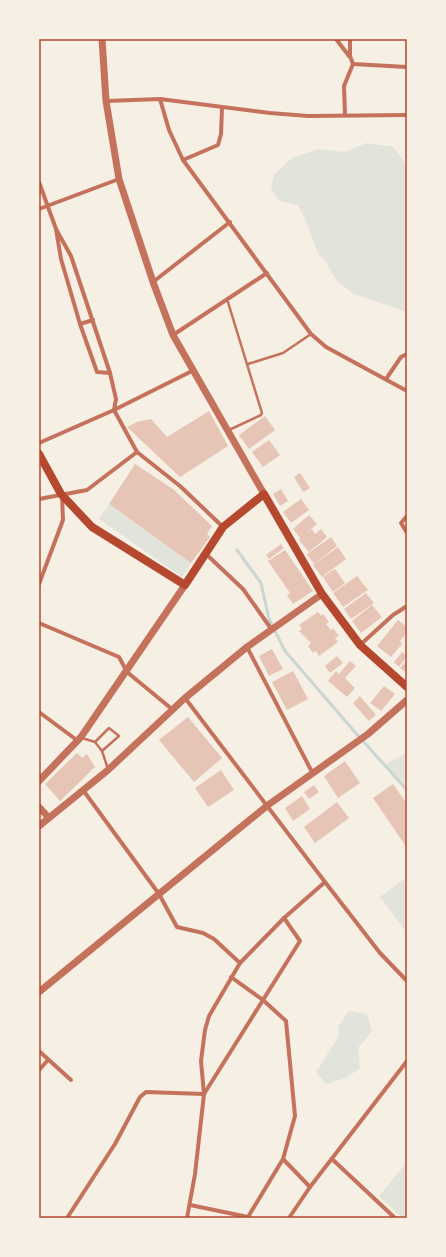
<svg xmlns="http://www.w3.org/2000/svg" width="446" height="1257" font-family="'DejaVu Sans',sans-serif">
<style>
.green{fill:#e2e4dc}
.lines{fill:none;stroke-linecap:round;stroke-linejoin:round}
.stream{stroke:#c9d6d2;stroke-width:3}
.building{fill:#e6c5b7}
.service{stroke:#c5725c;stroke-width:2.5}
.minor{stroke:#c5725c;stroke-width:4}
.tertiary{stroke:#c5725c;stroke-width:7}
.secondary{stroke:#b5482f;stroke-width:8}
.neatline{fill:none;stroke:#b5482f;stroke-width:1.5}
</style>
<rect width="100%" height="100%" fill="#f6efe4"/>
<g class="green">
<polygon points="367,143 393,147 407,165 407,312 354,294 337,281 324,259 318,254 307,223 298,205 279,201 271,188 274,175 292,158 318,149 344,152"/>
<polygon points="109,504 191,563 182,577 99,519"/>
<polygon points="407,753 407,790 385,764"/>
<polygon points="407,877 407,933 380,897"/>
<polygon points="349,1011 367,1014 372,1031 358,1048 360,1068 346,1078 326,1084 316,1072 339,1036 338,1027"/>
<polygon points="407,1162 407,1218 402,1218 379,1196"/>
</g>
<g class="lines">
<polyline class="stream" points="237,550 261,583 269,619 285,651 354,731 407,790"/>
</g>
<g class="building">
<polygon points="209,411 228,446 180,477 127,427 137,422 151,419 167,437"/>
<polygon points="265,416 275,430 249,449 239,435"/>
<polygon points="269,440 280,455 263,467 252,452"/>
<polygon points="135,464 173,489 212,526 207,534 210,537 191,563 109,504"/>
<polygon points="300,473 310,488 303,492 294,477"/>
<polygon points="281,489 288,501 280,506 273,494"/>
<polygon points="301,499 309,510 291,523 283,512"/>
<polygon points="309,515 317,524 304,535 312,529 315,534 321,529 327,537 309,552 299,540 300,538 293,529"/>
<polygon points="331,537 337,546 314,564 307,554"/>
<polygon points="281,544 284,548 269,559 266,555"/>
<polygon points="338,547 346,559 322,577 313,565"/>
<polygon points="285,550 313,591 293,604 287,595 290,593 268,561"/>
<polygon points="335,569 345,583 333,592 323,577"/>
<polygon points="357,576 368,590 343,607 333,593"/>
<polygon points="366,593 374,603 351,619 344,609"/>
<polygon points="372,605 382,617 361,633 352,621"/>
<polygon points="318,612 321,616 323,614 329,622 326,624 331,630 333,628 339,636 335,638 338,642 319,656 316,651 313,653 308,646 311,643 299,631 302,629 299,625"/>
<polygon points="398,620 407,627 407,633 400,641 402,644 391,657 377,646"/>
<polygon points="272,649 283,669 269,676 259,656"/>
<polygon points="402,652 407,656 399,667 394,662"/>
<polygon points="337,656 343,663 330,673 325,666"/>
<polygon points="350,661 356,666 345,678 355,688 347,697 328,681 336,671 339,674"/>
<polygon points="404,663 407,665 407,673 400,668"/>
<polygon points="293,671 308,699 287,710 272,682"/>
<polygon points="384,686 395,694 381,711 370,703"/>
<polygon points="360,696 376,715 369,721 353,703"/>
<polygon points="188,717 222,758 194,782 159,740"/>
<polygon points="77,753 82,758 87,754 95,767 60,801 45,784"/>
<polygon points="345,761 360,783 338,798 324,776"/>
<polygon points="221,770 234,790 208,807 195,788"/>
<polygon points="393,784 407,804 407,848 373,798"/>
<polygon points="314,785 319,792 309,799 304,792"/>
<polygon points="302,796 310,809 293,821 285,808"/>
<polygon points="337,802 349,818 315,843 304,827"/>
</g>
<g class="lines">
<g class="service">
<polyline points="227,299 262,413 261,415 229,430"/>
<polyline points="248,364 283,353 311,334"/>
<polyline points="82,738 95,742 102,751 108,769"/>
<polyline points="95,742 109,728 119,736 102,751"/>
</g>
<g class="minor">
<polyline points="336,39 349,56"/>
<polyline points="350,39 350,56 353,64"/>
<polyline points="353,64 407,67"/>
<polyline points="160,99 169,130 183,160 311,334 326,347 407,391"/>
<polyline points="106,101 160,99 270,113 308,116 407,115"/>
<polyline points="345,115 344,86 353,64"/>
<polyline points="183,160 218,145 221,134 222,108"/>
<polyline points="39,182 56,229 61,259 80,324 97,372 110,373"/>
<polyline points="39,209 119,179"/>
<polyline points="56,229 71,256 110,373 116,399 114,410 137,452 180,486 223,527"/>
<polyline points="153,282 230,222"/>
<polyline points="80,324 93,320"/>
<polyline points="173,335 267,273"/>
<polyline points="386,379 401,357 407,354"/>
<polyline points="39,443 114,410 194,370"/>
<polyline points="39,499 87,490 137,452"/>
<polyline points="407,516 401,523 407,533"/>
<polyline points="206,554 243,589 272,630"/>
<polyline points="39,584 63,520 62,496"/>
<polyline points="39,623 119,657 127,672 173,710"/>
<polyline points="360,645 393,615 407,606"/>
<polyline points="247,647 312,772"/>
<polyline points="185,698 325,882 380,953 407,981"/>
<polyline points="39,712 78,741"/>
<polyline points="83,790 159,894 177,927 203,933 214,939 240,963"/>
<polyline points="39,1051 71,1080"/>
<polyline points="39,1070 48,1060"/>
<polyline points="283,1159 310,1187"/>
<polyline points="332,1159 395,1218"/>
<polyline points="190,1205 248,1217 283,1159 295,1116 286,1021 263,1000 231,977"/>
<polyline points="67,1218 115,1144 140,1097 146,1092 204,1094 300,941 284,918"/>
<polyline points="187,1218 195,1174 204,1094 201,1061 205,1030 209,1016 240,963 284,918 325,882"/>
<polyline points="289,1218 310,1187 407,1061"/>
</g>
<g class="tertiary">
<polyline points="102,39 106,101 119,179 153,282 173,335 264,494"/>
<polyline points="39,781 81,737 185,585"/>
<polyline points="39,807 49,818"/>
<polyline points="39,826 108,770 185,698 247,647 322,594"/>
<polyline points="39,992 268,805 368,734 407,700"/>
</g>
<polyline class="secondary" points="39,454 61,494 92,527 185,585 223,527 264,494 322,594 360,645 407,687"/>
</g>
<rect width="446" height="1257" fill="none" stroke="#f6efe4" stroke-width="80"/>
<rect x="40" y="40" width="366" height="1177" class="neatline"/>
</svg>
